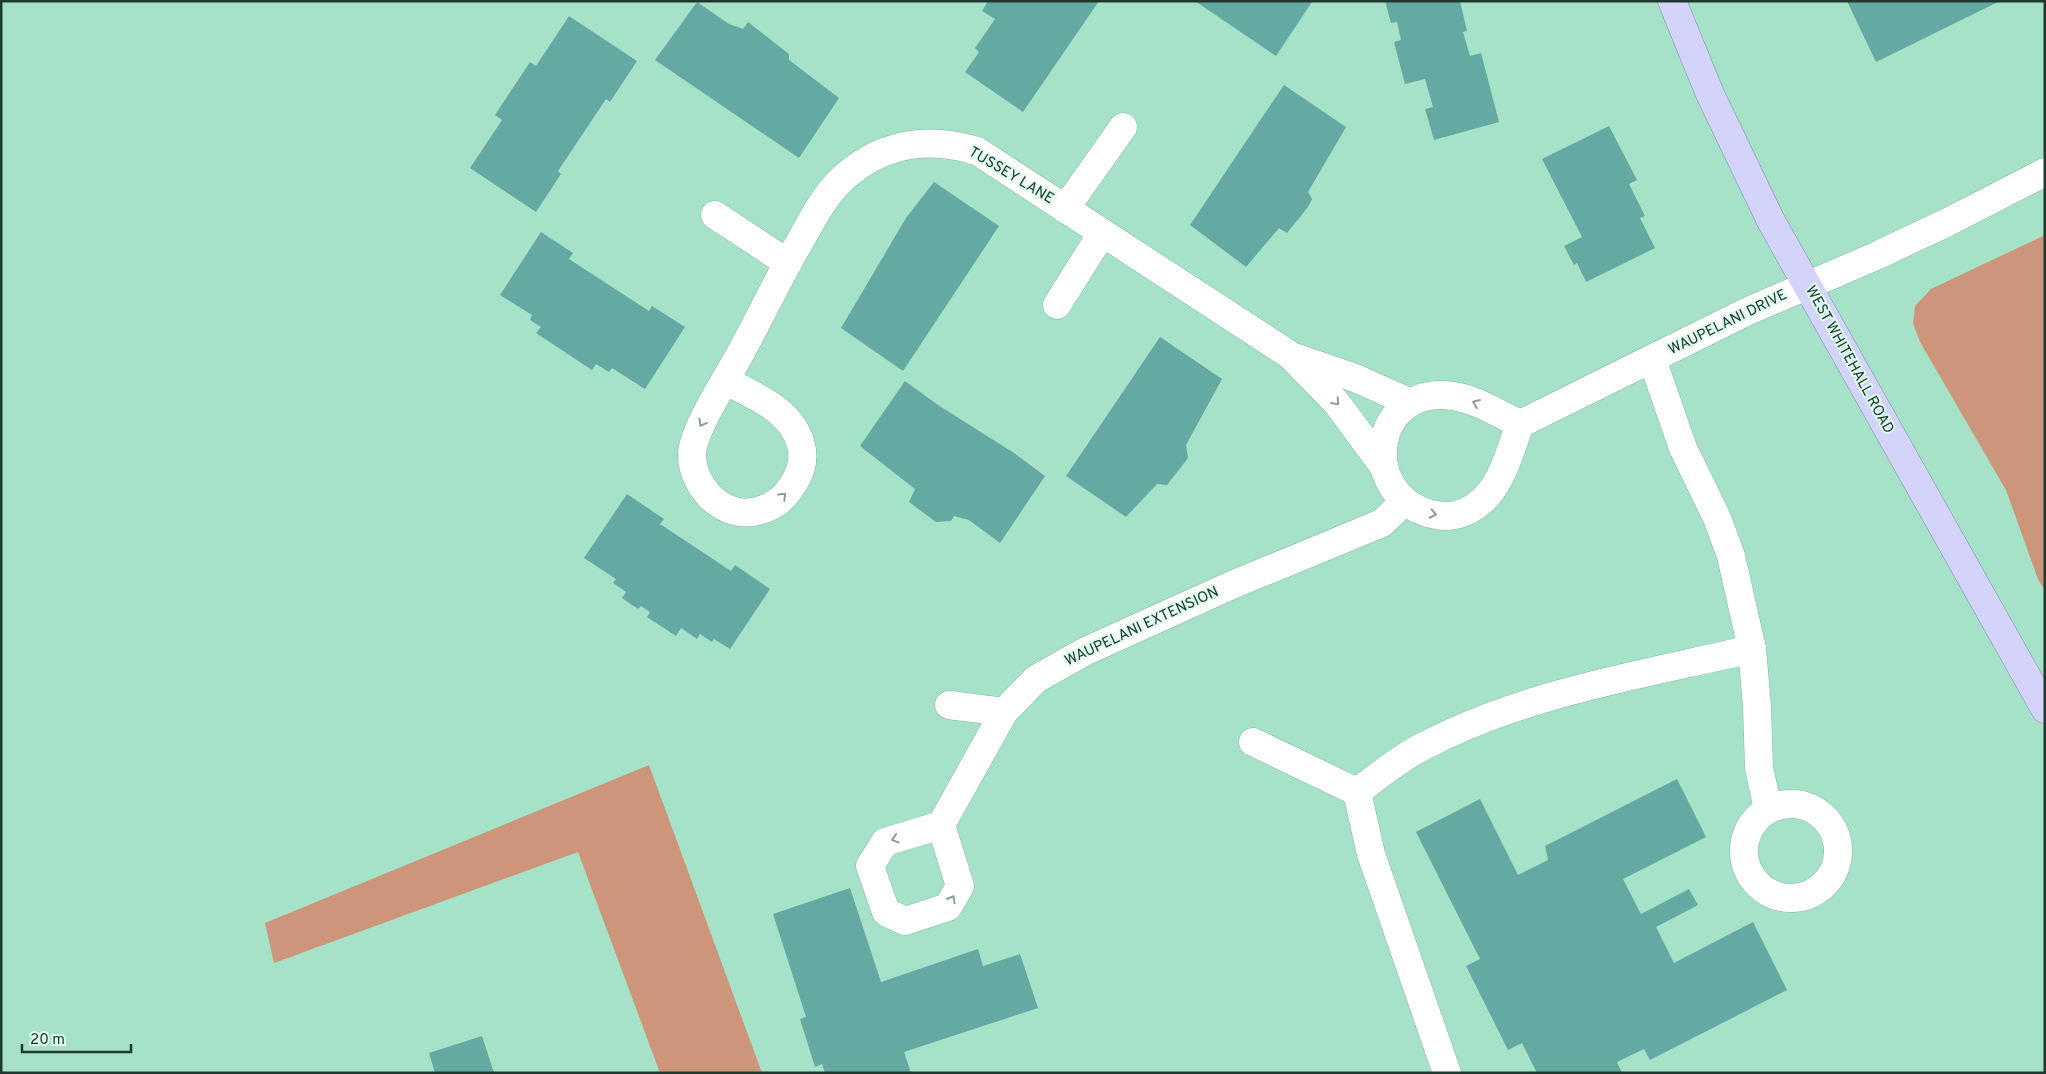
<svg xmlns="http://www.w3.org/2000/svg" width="2046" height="1074" font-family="Overpass,sans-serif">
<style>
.green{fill:#cd957a}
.building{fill:#64a9a2}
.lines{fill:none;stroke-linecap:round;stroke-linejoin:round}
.minor-casing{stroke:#7fbaa2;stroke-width:29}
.major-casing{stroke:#838ab1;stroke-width:29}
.minor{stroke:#fff;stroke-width:28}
.major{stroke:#d4d3fa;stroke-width:28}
.oneway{stroke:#909c97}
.labels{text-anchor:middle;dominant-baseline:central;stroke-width:4;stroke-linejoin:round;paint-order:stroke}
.street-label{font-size:15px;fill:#20392f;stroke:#defbee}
</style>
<rect width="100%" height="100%" fill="#a5e2c8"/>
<g class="green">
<polygon points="2045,235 2045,591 2038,579 2006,490 1920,342 1913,323 1915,306 1931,289"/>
<polygon points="649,765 762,1073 660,1073 578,852 274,963 265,923"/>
</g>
<g class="building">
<polygon points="988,1 1099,1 1023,112 965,72 979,52 975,48 995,19 982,11"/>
<polygon points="1195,1 1311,1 1312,2 1276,56"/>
<polygon points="1385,1 1460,1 1467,31 1463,32 1470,56 1481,53 1499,122 1434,140 1425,109 1433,107 1425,79 1405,84 1394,42 1401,40 1397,22 1391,23"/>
<polygon points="1847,1 2000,1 1876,62"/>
<polygon points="697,2 729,24 743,29 748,22 789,54 789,60 839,98 799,158 655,60"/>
<polygon points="569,16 637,61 610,102 606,99 558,171 561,174 536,212 470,168 502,120 495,115 530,62 536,66"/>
<polygon points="1284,85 1346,127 1308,192 1312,199 1308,207 1287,233 1279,228 1246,267 1190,225"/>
<polygon points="1609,126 1637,180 1629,184 1645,216 1640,218 1655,248 1586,282 1577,263 1574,265 1564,246 1582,237 1542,159"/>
<polygon points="934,182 999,226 903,371 841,328 906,218"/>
<polygon points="541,232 573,253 569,259 649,311 652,306 685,327 645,389 612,368 609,372 596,364 592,370 536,333 541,327 530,320 532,315 500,295"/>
<polygon points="1160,337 1222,379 1186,445 1188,458 1167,485 1157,484 1126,517 1066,476"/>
<polygon points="905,381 938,405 1014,453 1045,476 1000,543 969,520 954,516 951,521 936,522 909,502 915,489 860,446"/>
<polygon points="627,494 664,519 660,524 731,571 735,565 770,589 730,649 714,639 712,642 700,634 697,639 681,628 676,636 647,617 650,612 641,606 638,609 622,598 626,592 613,583 616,579 584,558"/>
<polygon points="1677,779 1706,837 1623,879 1641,914 1689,889 1698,905 1656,927 1674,963 1753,922 1787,990 1650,1060 1644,1049 1617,1062 1622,1073 1537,1073 1522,1043 1508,1050 1466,966 1480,959 1416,832 1480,799 1518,875 1548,860 1545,846"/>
<polygon points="850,888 881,982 978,949 983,966 1020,954 1038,1008 904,1052 911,1073 825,1073 822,1064 815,1067 800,1019 806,1017 773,914"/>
<polygon points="482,1036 494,1073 435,1073 429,1053"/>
</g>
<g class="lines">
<g class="minor-casing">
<g id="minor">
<polyline points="1065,209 1123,127"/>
<polyline points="715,215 788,263"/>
<polyline points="1057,305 1102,233"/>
<polyline points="1297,358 1355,378 1409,402"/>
<polyline points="1652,359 1683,448 1717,518 1731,556 1752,649 1757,706 1759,768 1768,809"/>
<path d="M 726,381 C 756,397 792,410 801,445 C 804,458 802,470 795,481 C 786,497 776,506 758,511 C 724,520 693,488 692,456 C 691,432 728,377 740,354 C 759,319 776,284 795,250 C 808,228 820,202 838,183 C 877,144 925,135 977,151 L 1290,355 L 1336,402 L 1384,467"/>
<path d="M 1520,424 C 1499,414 1476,399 1453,396 C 1369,384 1357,500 1436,515 C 1456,519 1474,510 1487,496 C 1504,477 1511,448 1520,424 L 1746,312 L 1876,256 L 1948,222 L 2045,172"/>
<polyline points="949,705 1004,712"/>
<polyline points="1253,742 1357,792"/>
<circle cx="1791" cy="851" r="47"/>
<polyline points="941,825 960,886 948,907 905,921 886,912 870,866 885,842 941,825 1004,712 1036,679 1086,651 1232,585 1382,523 1405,501"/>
<path d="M 1447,1073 L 1371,854 L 1357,792 C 1378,776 1399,759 1422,747 C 1524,693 1641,675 1752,649"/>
</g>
</g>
<g class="major-casing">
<polyline id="major" points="1672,1 1710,94 1771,221 2045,709"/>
</g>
<use href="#minor" class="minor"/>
<use href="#major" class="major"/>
</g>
<defs><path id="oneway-chevron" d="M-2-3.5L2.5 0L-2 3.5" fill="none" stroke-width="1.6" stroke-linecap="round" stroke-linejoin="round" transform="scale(1.25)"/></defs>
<g class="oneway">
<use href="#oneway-chevron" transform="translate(1336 402) rotate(49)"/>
<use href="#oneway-chevron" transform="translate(1476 403) rotate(-157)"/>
<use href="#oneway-chevron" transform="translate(702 423) rotate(119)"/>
<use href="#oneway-chevron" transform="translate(783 496) rotate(-44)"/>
<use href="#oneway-chevron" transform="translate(1433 514) rotate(12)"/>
<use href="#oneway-chevron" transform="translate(895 839) rotate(163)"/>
<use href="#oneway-chevron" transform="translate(952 899) rotate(-60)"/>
</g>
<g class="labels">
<g class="street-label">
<text transform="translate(1011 176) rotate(31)">TUSSEY LANE</text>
<text transform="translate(1728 323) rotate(-26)">WAUPELANI DRIVE</text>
<text transform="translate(1849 360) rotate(61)">WEST WHITEHALL ROAD</text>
<text transform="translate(1142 627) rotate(-25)">WAUPELANI EXTENSION</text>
</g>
</g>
<rect width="2046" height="1074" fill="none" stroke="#20392f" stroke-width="5"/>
<path d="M22 1044v8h109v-8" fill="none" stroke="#20392f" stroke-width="2.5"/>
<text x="30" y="1044" font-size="15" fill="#20392f" stroke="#defbee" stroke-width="4" paint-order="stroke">20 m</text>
</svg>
